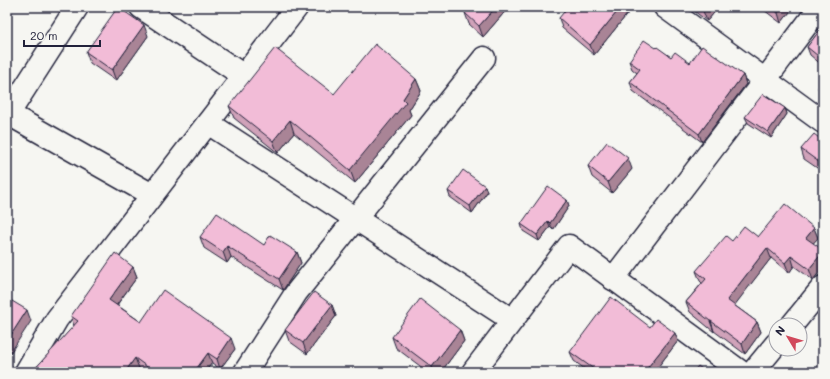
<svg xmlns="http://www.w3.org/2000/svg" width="830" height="379" font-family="Mali,sans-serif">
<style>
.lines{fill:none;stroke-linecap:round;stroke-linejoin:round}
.street-casing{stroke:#22223b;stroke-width:25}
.street{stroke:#f6f6f2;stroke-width:22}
.wall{fill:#d0a2b9;stroke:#22223b}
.shaded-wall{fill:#a98496;stroke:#22223b}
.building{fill:#f2bcd7;stroke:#22223b}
</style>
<rect width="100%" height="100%" fill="#f6f6f2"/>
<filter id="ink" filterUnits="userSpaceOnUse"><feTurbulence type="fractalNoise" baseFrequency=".025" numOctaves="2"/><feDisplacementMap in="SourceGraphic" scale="8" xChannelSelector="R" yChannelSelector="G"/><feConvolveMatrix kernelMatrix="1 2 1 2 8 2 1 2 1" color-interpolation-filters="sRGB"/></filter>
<g filter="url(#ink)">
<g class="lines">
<g class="street-casing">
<g id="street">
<polyline points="141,7 244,76"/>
<polyline points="665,7 823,122"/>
<polyline points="7,113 152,195"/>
<polyline points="7,116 77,7"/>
<polyline points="208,123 512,320"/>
<polyline points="613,279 765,80 820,7"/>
<polyline points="792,325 823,287"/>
<polyline points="26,372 57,319 297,7"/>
<polyline points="245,372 296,293 484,58"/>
<polyline points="473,372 569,246 741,372"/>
<polyline points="753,372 776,344"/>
</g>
</g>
<use href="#street" class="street"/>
</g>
<g class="wall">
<polygon points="509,7 483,37 469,24 465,13"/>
<polygon points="633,7 594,55 562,28 559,18"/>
<polygon points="689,7 719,7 707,21"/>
<polygon points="740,7 748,7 745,11"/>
<polygon points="760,7 794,7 781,23"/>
<polygon points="823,26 823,66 810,55 807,47"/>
<polygon points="148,36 116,81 90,63 86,52"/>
<polygon points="656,48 671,57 690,63 743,75 746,84 702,142 633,91 630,82 637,73 632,69 629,61"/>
<polygon points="416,79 421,91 409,110 411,115 355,183 294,133 278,153 234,118 229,106 334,94"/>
<polygon points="823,81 823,98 821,96 818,88"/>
<polygon points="785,108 787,114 771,138 748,123 745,117"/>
<polygon points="823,141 823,172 804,159 801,149"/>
<polygon points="588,166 632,169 612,193 592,177"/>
<polygon points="485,186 487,192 472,213 450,197 448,191"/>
<polygon points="567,200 569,206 553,230 550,227 539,241 523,231 521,224"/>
<polygon points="814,228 818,238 813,243 813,280 794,266 789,273 771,258 734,305 757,322 761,332 745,354 714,331 714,332 690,312 686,302 702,283 700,281 696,271 732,241"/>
<polygon points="200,237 264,245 297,252 301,263 283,290 231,257 227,263 204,248"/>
<polygon points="133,267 137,277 117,305 141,322 235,349 220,369 212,363 205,372 144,372 139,368 136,372 32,372 74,326 71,316"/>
<polygon points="332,305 336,316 307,354 289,341 285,330"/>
<polygon points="650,327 678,341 654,372 589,372 574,361 570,352"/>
<polygon points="460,330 464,341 441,372 428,372 396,348 392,337"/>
</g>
<g class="shaded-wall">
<polygon points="496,7 509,7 483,37 479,26"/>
<polygon points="621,7 633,7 594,55 590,45"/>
<polygon points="706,7 719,7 707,21 703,11"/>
<polygon points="744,7 748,7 745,11"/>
<polygon points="782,7 794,7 781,23 778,13"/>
<polygon points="144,25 148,36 116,81 112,70"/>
<polygon points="743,75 746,84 702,142 699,134"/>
<polygon points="416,79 421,91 409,110 411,115 355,183 350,170 403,99"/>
<polygon points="785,108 787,114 771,138 768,132"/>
<polygon points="290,120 294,133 278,153 273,141"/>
<polygon points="628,158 632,169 612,193 608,182"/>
<polygon points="485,186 487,192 472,213 470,206"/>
<polygon points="567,200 569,206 553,230 550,223"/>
<polygon points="548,221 550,227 539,241 537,235"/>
<polygon points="814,228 818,238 809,248 806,238"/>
<polygon points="227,246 231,257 227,263 223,252"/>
<polygon points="767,248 771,258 731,310 727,300"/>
<polygon points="297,252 301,263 283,290 279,279"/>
<polygon points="823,252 823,267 813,280 809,269"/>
<polygon points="791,256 794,266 789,273 785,263"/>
<polygon points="133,267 137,277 113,310 109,300"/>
<polygon points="332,305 336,316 307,354 303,343"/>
<polygon points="27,310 31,321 7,358 7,341"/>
<polygon points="710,321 711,321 714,331 714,332"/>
<polygon points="757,322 761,332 745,354 742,344"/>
<polygon points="460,330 464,341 441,372 434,372 432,367"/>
<polygon points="675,333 678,341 654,372 644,372"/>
<polygon points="231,338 235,349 220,369 217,359"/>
<polygon points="208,353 212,363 205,372 194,372"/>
<polygon points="135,358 139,368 136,372 125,372"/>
</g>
<g class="building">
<polygon points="118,7 144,25 112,70 86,52"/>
<polygon points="469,7 496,7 479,26 465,13"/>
<polygon points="568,7 621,7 590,45 559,18"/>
<polygon points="698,7 706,7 703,11"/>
<polygon points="770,7 782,7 778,13"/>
<polygon points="823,26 823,60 807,47"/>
<polygon points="644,40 656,48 657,47 671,57 675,52 690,63 702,46 743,75 699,134 630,82 640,69 629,61"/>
<polygon points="375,44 416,79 403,99 406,102 350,170 290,120 273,141 229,106 275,48 334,94"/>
<polygon points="823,81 823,92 818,88"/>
<polygon points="763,94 785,108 768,132 745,117"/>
<polygon points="814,134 823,141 823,165 801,149"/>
<polygon points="607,142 628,158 608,182 588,166"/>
<polygon points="463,170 485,186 470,206 448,191"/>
<polygon points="548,186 567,200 550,223 548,221 537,235 521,224"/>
<polygon points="785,204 814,228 806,238 823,250 823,252 809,269 791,256 785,263 767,248 727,300 757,322 742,344 711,321 710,321 686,302 706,279 696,271 726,236 732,241 744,226 758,237"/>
<polygon points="217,213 264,245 270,235 297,252 279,279 227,246 223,252 200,237"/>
<polygon points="115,253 133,267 109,300 141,322 163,290 231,338 217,359 208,353 194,372 154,372 135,358 125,372 32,372 78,321 71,316"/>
<polygon points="314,292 332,305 303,343 285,330"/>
<polygon points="611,297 650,327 656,319 675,333 644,372 598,372 570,352"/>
<polygon points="7,298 27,310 7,341"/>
<polygon points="420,299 460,330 432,367 392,337"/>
<polygon points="698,366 706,372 693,372"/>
</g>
</g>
<rect width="830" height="379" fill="none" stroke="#f6f6f2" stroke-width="24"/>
<rect x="12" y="12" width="806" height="355" fill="none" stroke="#22223b" stroke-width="1.5" filter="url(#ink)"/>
<g transform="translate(788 337) rotate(308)"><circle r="19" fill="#f6f6f2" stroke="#a1a1a9"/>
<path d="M0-3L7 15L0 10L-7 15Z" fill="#d1495b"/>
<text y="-6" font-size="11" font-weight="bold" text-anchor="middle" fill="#22223b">N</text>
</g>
<path d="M24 40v6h76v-6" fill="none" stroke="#22223b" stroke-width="2"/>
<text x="30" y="40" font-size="12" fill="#22223b" stroke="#f6f6f2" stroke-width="3" paint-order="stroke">20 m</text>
</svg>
